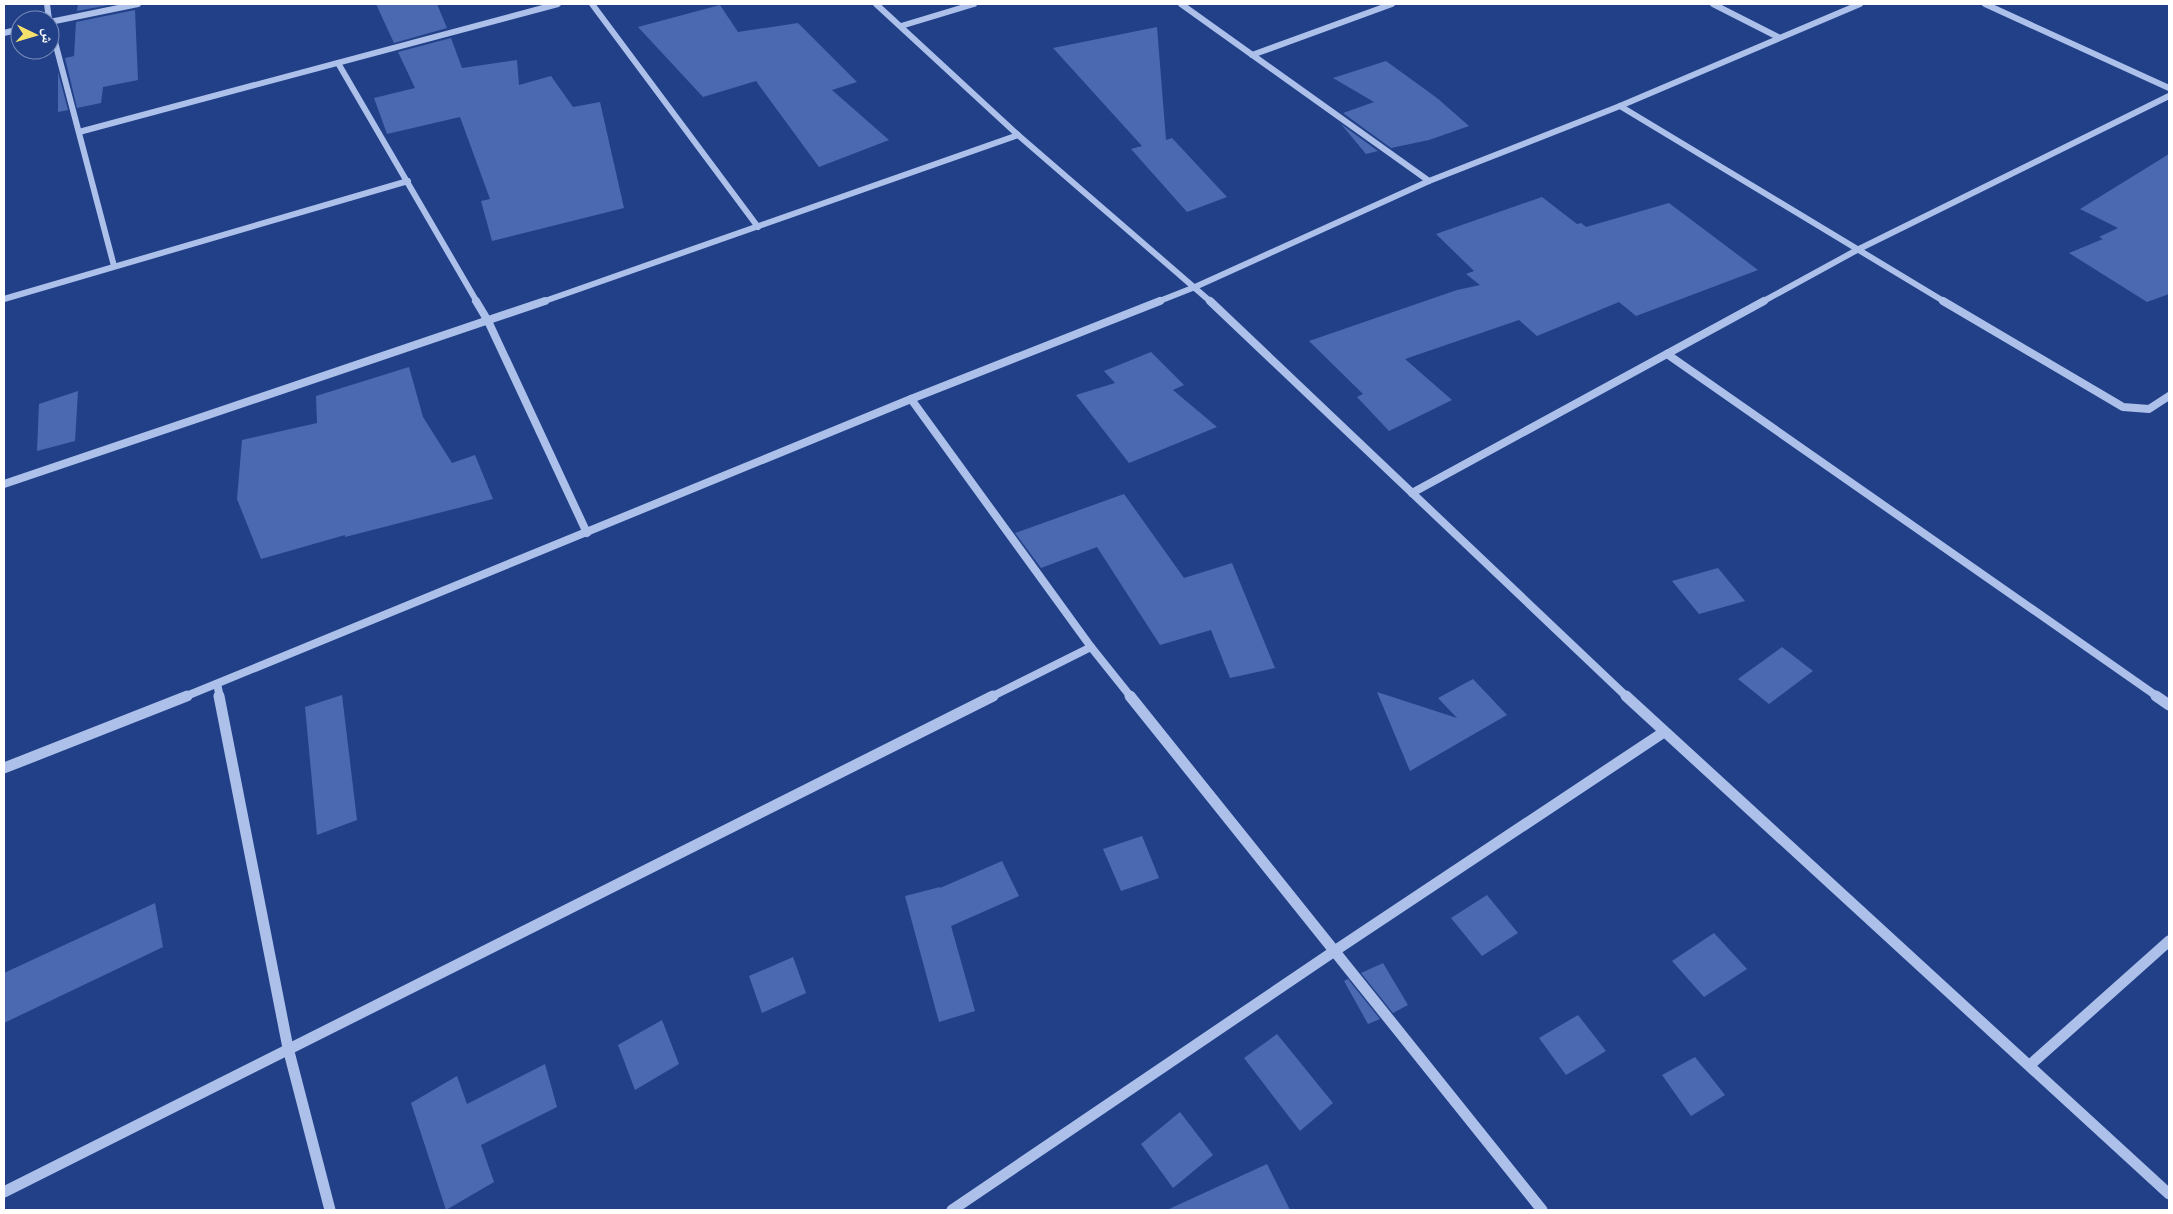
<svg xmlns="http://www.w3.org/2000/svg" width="2173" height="1214" font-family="Karla,'Noto Naskh Arabic',sans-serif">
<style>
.building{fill:#4a69b0}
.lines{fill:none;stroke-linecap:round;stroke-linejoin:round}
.minor-far2{stroke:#acc0ea;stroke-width:6}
.minor-far1{stroke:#acc0ea;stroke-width:8}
.minor{stroke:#acc0ea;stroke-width:11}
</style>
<rect width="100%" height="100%" fill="#214088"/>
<g class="building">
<polygon points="78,4 114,4 77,11"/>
<polygon points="376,4 437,4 447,28 394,43"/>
<polygon points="720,5 738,32 798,23 857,82 832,90 889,140 819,167 756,81 703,97 638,27"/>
<polygon points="135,10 138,80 103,87 101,103 77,108 65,58 74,56 76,22"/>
<polygon points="1157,27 1166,140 1172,138 1227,197 1187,212 1131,149 1142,146 1053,48"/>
<polygon points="451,38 462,68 517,60 519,85 551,76 573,107 600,102 624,208 492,241 481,201 490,199 460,117 387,134 374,98 415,88 398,52"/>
<polygon points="1386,61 1437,98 1469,126 1429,140 1391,148 1343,113 1374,102 1333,78"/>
<polygon points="58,72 68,110 58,112"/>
<polygon points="1341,124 1378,151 1366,154"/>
<polygon points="2169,154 2169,294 2147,302 2069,253 2103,239 2099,237 2118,228 2080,209"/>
<polygon points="1542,197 1577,224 1581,223 1586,227 1669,203 1758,270 1636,316 1619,302 1537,336 1519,320 1405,359 1452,400 1389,431 1357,397 1363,394 1309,341 1457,290 1480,285 1466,274 1474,271 1436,234"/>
<polygon points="1151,352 1184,385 1173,390 1217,427 1129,463 1076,395 1115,383 1104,371"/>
<polygon points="409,367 423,417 452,463 475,455 493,499 345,537 345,535 261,559 237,499 242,440 317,423 316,396"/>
<polygon points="78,391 75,441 37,451 39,404"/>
<polygon points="1124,494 1184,578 1232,563 1275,668 1230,678 1211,630 1160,645 1097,547 1041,568 1015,533"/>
<polygon points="1718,568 1745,601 1699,614 1672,581"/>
<polygon points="1782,647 1813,671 1769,704 1738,679"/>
<polygon points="1473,679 1507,715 1410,771 1377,692 1457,718 1438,698"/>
<polygon points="342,695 357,820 317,835 305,707"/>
<polygon points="1142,836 1159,878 1121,891 1103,849"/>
<polygon points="1002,861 1019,896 951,926 975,1011 939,1022 905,896 940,887 940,888"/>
<polygon points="1487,895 1518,933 1482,956 1451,918"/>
<polygon points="155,903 163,947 4,1023 4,973"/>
<polygon points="1714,933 1747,969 1704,997 1672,961"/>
<polygon points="793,957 806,993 762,1013 749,976"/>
<polygon points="1383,963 1408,1005 1393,1013 1361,973"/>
<polygon points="1348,979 1380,1019 1368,1024 1344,981"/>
<polygon points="1578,1015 1606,1051 1566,1075 1539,1038"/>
<polygon points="662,1020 679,1064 635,1090 618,1045"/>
<polygon points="1277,1034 1333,1103 1300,1131 1244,1058"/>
<polygon points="1695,1057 1725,1095 1691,1116 1662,1075"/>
<polygon points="545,1064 557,1107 481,1145 494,1182 446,1210 411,1103 457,1076 467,1104"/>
<polygon points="1180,1112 1213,1155 1173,1188 1141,1144"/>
<polygon points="1267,1164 1290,1210 1167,1210"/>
</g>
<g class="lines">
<g class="minor-far2">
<polyline points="47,4 49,20"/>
<polyline points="592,4 758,227"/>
<polyline points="876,4 1018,135 1211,302"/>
<polyline points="1181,4 1429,181"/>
<polyline points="1713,4 1778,37"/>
<polyline points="1985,4 2169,88"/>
<polyline points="50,22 138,4"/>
<polyline points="50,23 114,266"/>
<polyline points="901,26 974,4"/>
<polyline points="4,33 20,29"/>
<polyline points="1252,55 1392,4"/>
<polyline points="338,63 477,302"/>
<polyline points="1620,106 1945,302"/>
<polyline points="79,132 558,4"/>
<polyline points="4,299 408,181"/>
<polyline points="542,302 1018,135"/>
<polyline points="1157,302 1195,287 1429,181 1620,106 1860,4"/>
<polyline points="1762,302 1857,250 2169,96"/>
</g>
<g class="minor-far1">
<polyline points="476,301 488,321 587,533"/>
<polyline points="1210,301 1627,697"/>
<polyline points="1943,301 2123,407 2149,409 2169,396"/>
<polyline points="1667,354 2158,697"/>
<polyline points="911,399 1091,647 1131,697"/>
<polyline points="4,484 545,301"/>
<polyline points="1412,493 1764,301"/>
<polyline points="217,684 220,697"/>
<polyline points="184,697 911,399 1160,301"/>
<polyline points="991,697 1091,647"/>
</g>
<g class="minor">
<polyline points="219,696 288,1048 330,1210"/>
<polyline points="1130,696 1542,1210"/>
<polyline points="1626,696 2169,1194"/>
<polyline points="2156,696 2169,705"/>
<polyline points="4,768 187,696"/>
<polyline points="2030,1065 2169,941"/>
<polyline points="4,1192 993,696"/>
<polyline points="952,1210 1333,952 1664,732"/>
</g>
</g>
<rect width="2173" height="1214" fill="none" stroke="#ffffff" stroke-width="10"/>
<g transform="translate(35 35) rotate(95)"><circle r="24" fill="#214088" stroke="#7a8cb8"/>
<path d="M0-4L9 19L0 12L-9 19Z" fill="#f7e16d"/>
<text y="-8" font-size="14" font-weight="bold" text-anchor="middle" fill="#ffffff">ش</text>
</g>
</svg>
